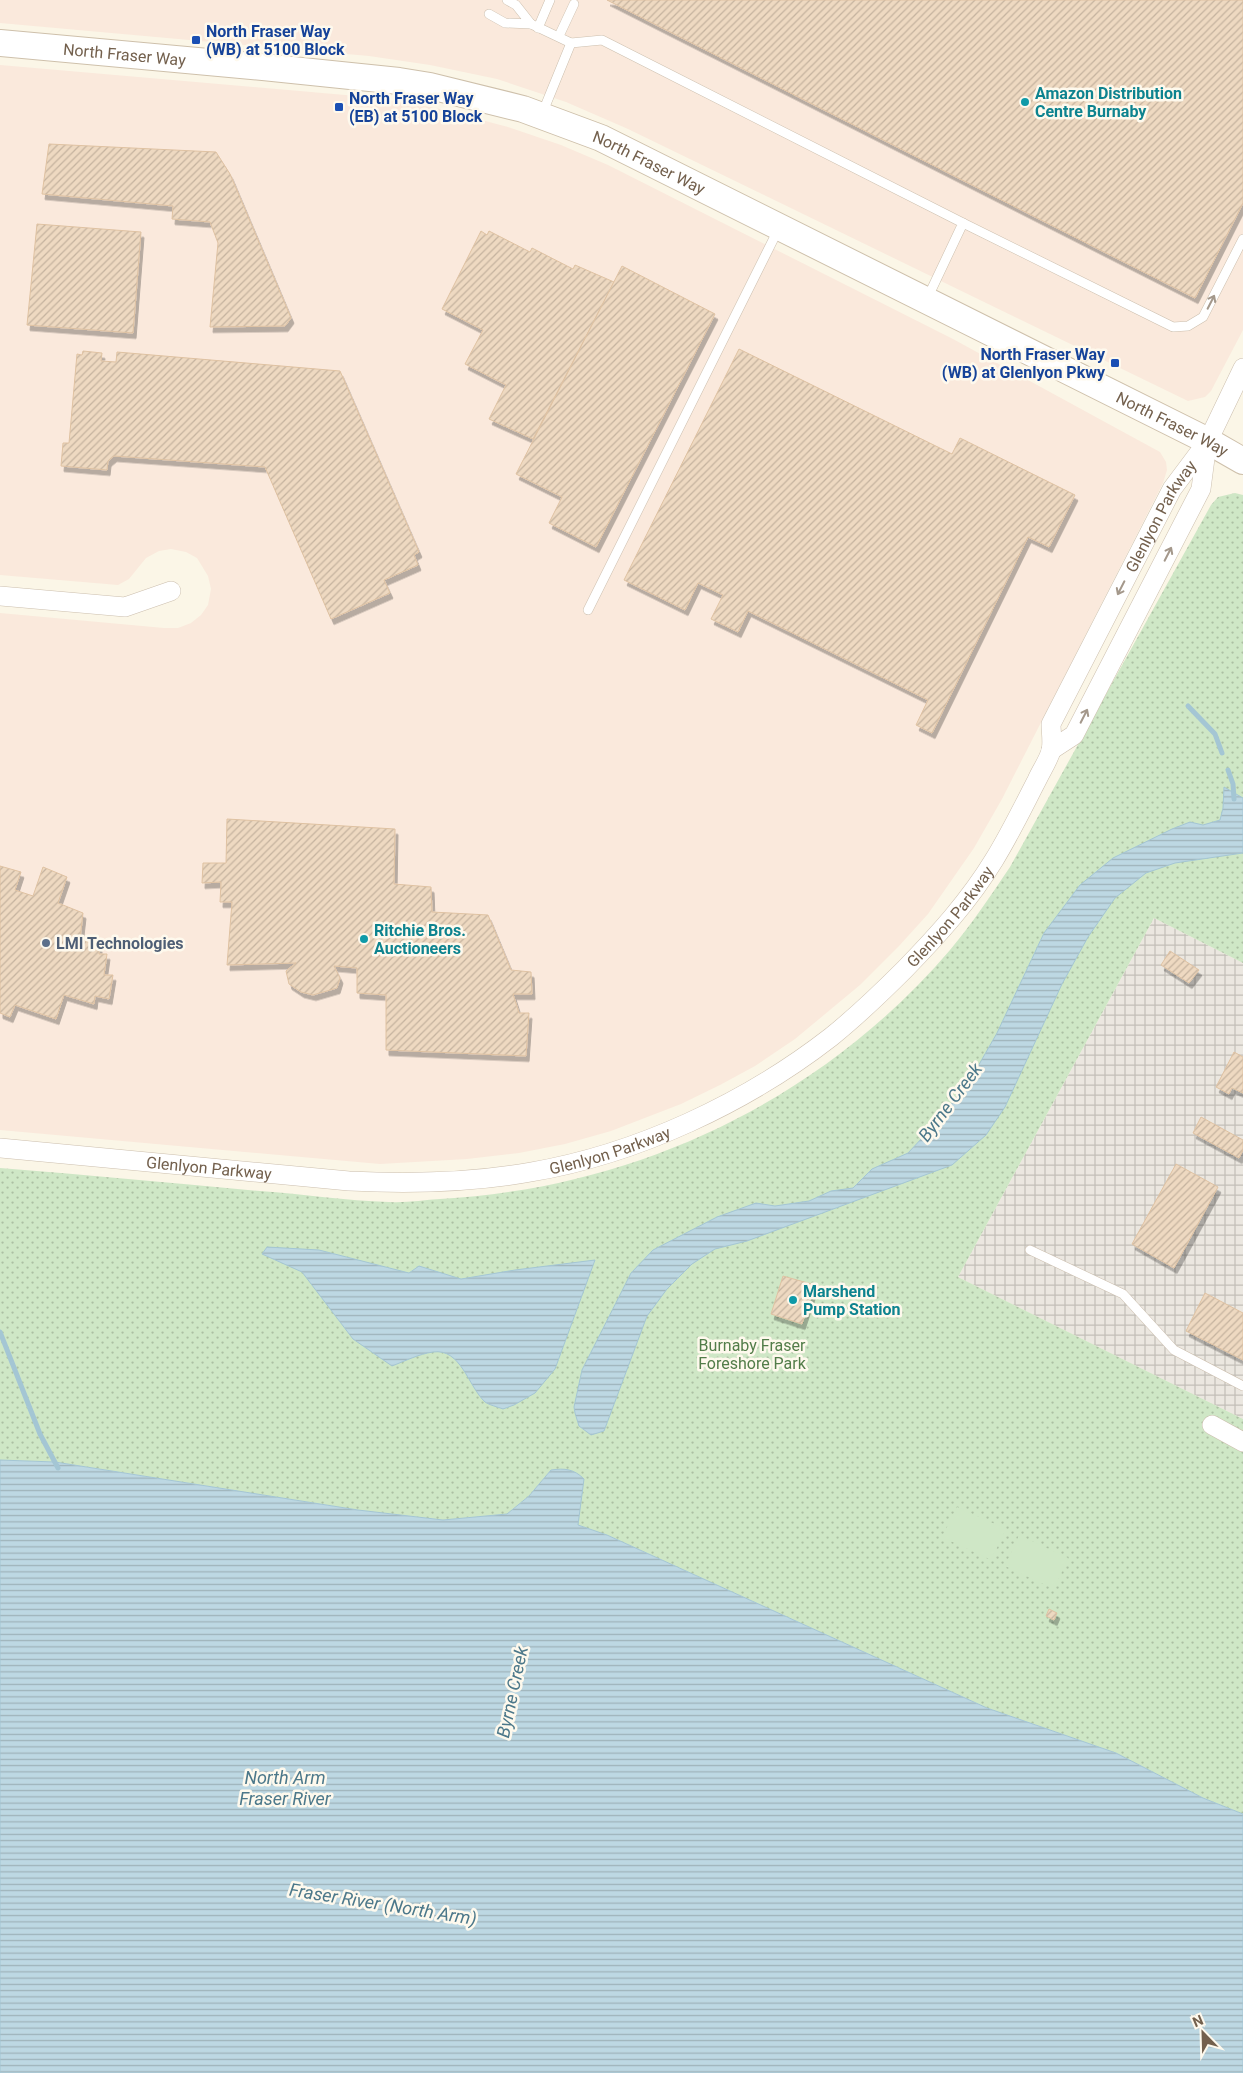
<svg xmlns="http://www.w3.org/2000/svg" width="1243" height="2073" font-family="Roboto,sans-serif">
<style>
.commercial{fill:#fae9dc}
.industrial{fill:url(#industrial-grid)}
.park{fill:url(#park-dots)}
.pitch{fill:#cfe7c6}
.water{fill:url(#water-rules);stroke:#a4c6d4}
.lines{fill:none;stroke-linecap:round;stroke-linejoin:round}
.stream{stroke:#a4c6d4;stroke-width:5}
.building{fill:url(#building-hatch);stroke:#dfc2a2;filter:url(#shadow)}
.lane-casing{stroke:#ccbfae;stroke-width:10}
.street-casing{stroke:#ccbfae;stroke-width:20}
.secondary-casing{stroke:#cec0ab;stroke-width:28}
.lane{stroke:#fff;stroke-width:9}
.street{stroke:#fff;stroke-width:19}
.secondary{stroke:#fff;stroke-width:26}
.oneway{stroke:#a4988b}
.transit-dot{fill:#1a4fb4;stroke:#fef9ed;stroke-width:2}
.culture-dot{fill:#0f9aa8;stroke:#fef9ed;stroke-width:2}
.service-dot{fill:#5c6f8a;stroke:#fef9ed;stroke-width:2}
.labels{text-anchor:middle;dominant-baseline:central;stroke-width:5;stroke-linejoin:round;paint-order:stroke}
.transit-label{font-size:16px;font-weight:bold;fill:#164399;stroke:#fef9ed;text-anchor:start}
.street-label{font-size:16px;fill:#73604d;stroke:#fef9ed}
.culture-label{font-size:16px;font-weight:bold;fill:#0d838f;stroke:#fef9ed;text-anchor:start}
.service-label{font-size:16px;font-weight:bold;fill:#4e5e75;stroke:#fef9ed;text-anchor:start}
.park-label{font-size:16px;fill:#527d49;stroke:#fef9ed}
.water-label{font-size:18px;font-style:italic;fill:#4c788a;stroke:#fef9ed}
</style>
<defs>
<pattern id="industrial-grid" width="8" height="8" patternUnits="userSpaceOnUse" patternTransform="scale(1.25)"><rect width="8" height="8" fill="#ebe7e0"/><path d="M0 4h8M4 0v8" fill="none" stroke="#c3bfb8"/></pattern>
<pattern id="park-dots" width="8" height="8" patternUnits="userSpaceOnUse" patternTransform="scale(1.25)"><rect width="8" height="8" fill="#cfe7c6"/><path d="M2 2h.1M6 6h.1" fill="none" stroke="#acbfa3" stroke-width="1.8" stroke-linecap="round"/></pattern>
<pattern id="water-rules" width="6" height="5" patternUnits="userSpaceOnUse" patternTransform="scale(1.25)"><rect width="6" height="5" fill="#bdd8e3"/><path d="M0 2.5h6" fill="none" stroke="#9eb3ba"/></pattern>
<pattern id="building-hatch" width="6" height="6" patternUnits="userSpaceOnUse" patternTransform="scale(1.25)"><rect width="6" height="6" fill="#eed9c1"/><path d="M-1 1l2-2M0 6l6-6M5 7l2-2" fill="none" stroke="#c5b39f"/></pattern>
<filter id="shadow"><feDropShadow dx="3" dy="5.5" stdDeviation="0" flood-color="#0004"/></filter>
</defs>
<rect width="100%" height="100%" fill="#fbf6e7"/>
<g class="commercial">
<polygon points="0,0 1243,0 1243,330 1211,391 1205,397 1188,401 628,129 566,102 497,79 430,65 369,56 0,23"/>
<polygon points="0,65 368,97 436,108 508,127 561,145 608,165 953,339 1160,452 1166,462 1167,470 1163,483 1002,799 974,848 928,914 899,946 860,985 795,1039 755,1066 720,1085 681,1104 611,1131 565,1144 519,1153 467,1159 380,1164 0,1130 0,613 164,628 178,628 191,623 201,615 208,605 211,589 208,576 197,558 186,552 171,549 159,551 146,558 129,579 118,585 0,575"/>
</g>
<polygon class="industrial" points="1154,918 1243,963 1243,1419 958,1277"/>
<path class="park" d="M 1235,493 L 1243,495 L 1243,963 L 1154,918 L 958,1277 L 1243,1419 L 1243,1814 L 1203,1798 L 1116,1753 L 987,1708 L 607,1535 L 578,1525 L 551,1470 L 529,1496 L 507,1514 L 443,1520 L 358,1510 L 55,1462 L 0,1460 L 0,1168 C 87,1175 173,1183 260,1191 C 303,1194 346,1201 389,1202 C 406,1203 424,1200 440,1199 C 637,1188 822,1100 950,950 C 972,924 991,895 1010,867 L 1211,505 L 1218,497 Z"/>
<g class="pitch">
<polygon points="957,1507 1006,1529 991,1560 942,1537"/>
<polygon points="1019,1535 1068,1558 1054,1589 1005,1566"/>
</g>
<g class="water">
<polygon points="1224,787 1243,798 1243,853 1175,863 1146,873 1115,898 1088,937 1062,984 1005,1107 986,1135 952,1165 747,1241 715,1249 692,1264 667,1289 647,1316 604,1431 591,1435 579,1426 575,1413 574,1407 582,1370 631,1273 653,1250 717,1217 756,1203 775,1206 809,1201 831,1191 853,1188 872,1169 908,1153 938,1121 973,1075 997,1033 1044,933 1080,885 1113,858 1172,829 1190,822 1203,825 1220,820 1223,808"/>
<path d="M 267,1247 L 319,1250 L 409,1273 L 419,1266 L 461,1279 L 515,1270 L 595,1260 L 555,1369 L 535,1393 L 514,1405 L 503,1409 C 498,1407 489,1405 485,1402 C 468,1386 461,1348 433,1352 C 419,1354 405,1361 392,1366 L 353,1339 L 302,1272 L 262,1254 Z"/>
<path d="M 0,1460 L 55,1462 L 358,1510 L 443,1520 L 507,1514 L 529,1496 L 551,1470 C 565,1468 574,1469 584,1479 L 578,1525 L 607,1535 L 987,1708 L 1116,1753 L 1203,1798 L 1243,1814 L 1243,2073 L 0,2073 Z"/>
</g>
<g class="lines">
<g class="stream">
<polyline points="1188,706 1215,734 1222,753"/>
<polyline points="1228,770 1233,784 1234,799"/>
<polyline points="0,1332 40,1434 58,1468"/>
</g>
</g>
<g class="building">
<polygon points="607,0 1243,0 1243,203 1195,298"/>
<polygon points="49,144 216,152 230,174 291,318 285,326 210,327 218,243 210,222 172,219 173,206 42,194"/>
<polygon points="37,224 141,232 133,333 27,325"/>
<polygon points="481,231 487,235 489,231 530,252 532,248 573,269 575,265 614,282 533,439 489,419 506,385 465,364 483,330 442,309"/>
<polygon points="622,266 715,314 596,547 549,523 562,497 516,474"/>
<polygon points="739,349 952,454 960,438 1075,495 1049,547 1028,537 932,733 916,725 928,700 748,611 738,632 711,619 723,595 698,583 685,610 624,580"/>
<polygon points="83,351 102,353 101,361 116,362 117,352 340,371 419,552 414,555 418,565 384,580 390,593 331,619 265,467 114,456 108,461 107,470 61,466 63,443 69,443 77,354 82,355"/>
<polygon points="227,819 395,829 394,884 431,887 432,912 488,915 511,970 531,972 532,994 513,994 519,1013 529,1013 526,1056 386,1050 386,995 357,993 357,968 334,966 340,978 337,988 313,995 301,992 289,984 286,971 296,963 227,965 232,902 220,902 221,882 202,883 203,863 226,863"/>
<polygon points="0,866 21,872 15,890 33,896 43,867 67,877 58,903 83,913 80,939 99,946 99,954 107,954 104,975 113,975 109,999 95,996 94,1004 64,995 56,1019 15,1005 10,1017 0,1013"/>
<polygon points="1170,951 1199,970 1189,983 1161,965"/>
<polygon points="1234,1052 1243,1057 1243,1093 1232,1088 1229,1094 1216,1087"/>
<polygon points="1201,1117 1243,1140 1243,1150 1239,1158 1193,1133"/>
<polygon points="1176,1164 1218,1187 1174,1268 1132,1244"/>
<polygon points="783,1276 815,1285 802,1324 771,1314"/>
<polygon points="1205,1293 1243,1313 1243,1360 1186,1331"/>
<polygon points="1049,1609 1057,1613 1054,1620 1046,1616"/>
</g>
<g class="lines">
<g class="lane-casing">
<g id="lane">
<polyline points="489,14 505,23 531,24 516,5 507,0"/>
<polyline points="531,24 571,43"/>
<polyline points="538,28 550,0"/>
<polyline points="559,36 574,4"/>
<polyline points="542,114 571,43 602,40 963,223 927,299"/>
<polyline points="963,223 1173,327 1188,326 1203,317 1243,239"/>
<polyline points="588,610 778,230"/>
<polyline points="1030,1250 1123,1294 1174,1350 1243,1386"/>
</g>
</g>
<g class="street-casing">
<g id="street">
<polyline points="0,596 125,607 171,591"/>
<polyline points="1051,750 1074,735 1201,489 1207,443"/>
<path id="s1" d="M 0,1148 L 349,1181 C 410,1184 471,1183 531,1172 C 637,1154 746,1103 831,1037 C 857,1016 881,993 905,969 C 938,935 969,901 994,860 C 1010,834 1023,807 1037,780 C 1041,771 1048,761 1051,751 C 1053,743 1051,732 1051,724 L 1172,489 L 1208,441 L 1243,368"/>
<polyline points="1212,1425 1243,1442"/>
</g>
</g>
<g class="secondary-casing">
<g id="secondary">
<path id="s2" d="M 0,43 L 263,67 L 399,81 L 430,86 L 523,109 L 601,138 L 1208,441 L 1243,461"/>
</g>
</g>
<use href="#lane" class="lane"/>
<use href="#street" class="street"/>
<use href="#secondary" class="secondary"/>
</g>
<defs><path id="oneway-shaft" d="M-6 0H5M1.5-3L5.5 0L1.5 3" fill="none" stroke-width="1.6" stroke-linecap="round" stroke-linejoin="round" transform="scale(1.25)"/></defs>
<g class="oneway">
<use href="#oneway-shaft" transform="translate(1211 302) rotate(-63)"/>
<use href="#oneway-shaft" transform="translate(1168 554) rotate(-63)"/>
<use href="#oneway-shaft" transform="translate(1121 588) rotate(117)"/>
<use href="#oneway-shaft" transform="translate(1084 716) rotate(-63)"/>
</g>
<g class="transit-dot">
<rect x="191" y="35" width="10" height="10" rx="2.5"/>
<rect x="334" y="102" width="10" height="10" rx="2.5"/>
<rect x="1110" y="358" width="10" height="10" rx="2.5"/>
</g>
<g class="culture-dot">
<circle cx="1025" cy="102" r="5"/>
<circle cx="364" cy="939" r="5"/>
<circle cx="793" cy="1300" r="5"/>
</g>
<circle class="service-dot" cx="46" cy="943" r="5"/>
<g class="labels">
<g class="transit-label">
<text x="206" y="31">North Fraser Way<tspan x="206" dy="18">(WB) at 5100 Block</tspan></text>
<text x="349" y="98">North Fraser Way<tspan x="349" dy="18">(EB) at 5100 Block</tspan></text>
<text x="1105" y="354" text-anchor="end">North Fraser Way<tspan x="1105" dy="18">(WB) at Glenlyon Pkwy</tspan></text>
</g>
<g class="street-label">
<text stroke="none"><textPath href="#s2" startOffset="125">North Fraser Way</textPath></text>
<text stroke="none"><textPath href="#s2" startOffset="665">North Fraser Way</textPath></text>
<text stroke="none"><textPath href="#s2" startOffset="1250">North Fraser Way</textPath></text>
<text stroke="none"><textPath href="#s1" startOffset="1492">Glenlyon Parkway</textPath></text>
<text stroke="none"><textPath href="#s1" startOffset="1035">Glenlyon Parkway</textPath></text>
<text stroke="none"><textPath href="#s1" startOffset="615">Glenlyon Parkway</textPath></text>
<text stroke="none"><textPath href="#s1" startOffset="210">Glenlyon Parkway</textPath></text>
</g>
<g class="culture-label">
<text x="1035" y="93">Amazon Distribution<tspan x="1035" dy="18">Centre Burnaby</tspan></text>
<text x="374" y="930">Ritchie Bros.<tspan x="374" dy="18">Auctioneers</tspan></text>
<text x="803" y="1291">Marshend<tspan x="803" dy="18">Pump Station</tspan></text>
</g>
<g class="service-label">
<text x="56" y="943">LMI Technologies</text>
</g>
<g class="park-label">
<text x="752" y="1345">Burnaby Fraser<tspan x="752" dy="18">Foreshore Park</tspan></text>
</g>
<g class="water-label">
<text transform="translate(950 1102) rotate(-53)">Byrne Creek</text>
<text transform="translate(512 1692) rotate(-78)">Byrne Creek</text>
<text x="285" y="1777">North Arm<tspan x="285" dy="21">Fraser River</tspan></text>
<text transform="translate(383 1904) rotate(9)">Fraser River (North Arm)</text>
</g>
</g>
<g transform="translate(1203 2033) rotate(337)" stroke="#fef9ed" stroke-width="4" paint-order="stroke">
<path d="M0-4L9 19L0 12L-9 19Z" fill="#73604d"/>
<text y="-8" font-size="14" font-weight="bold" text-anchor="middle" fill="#73604d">N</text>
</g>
</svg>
